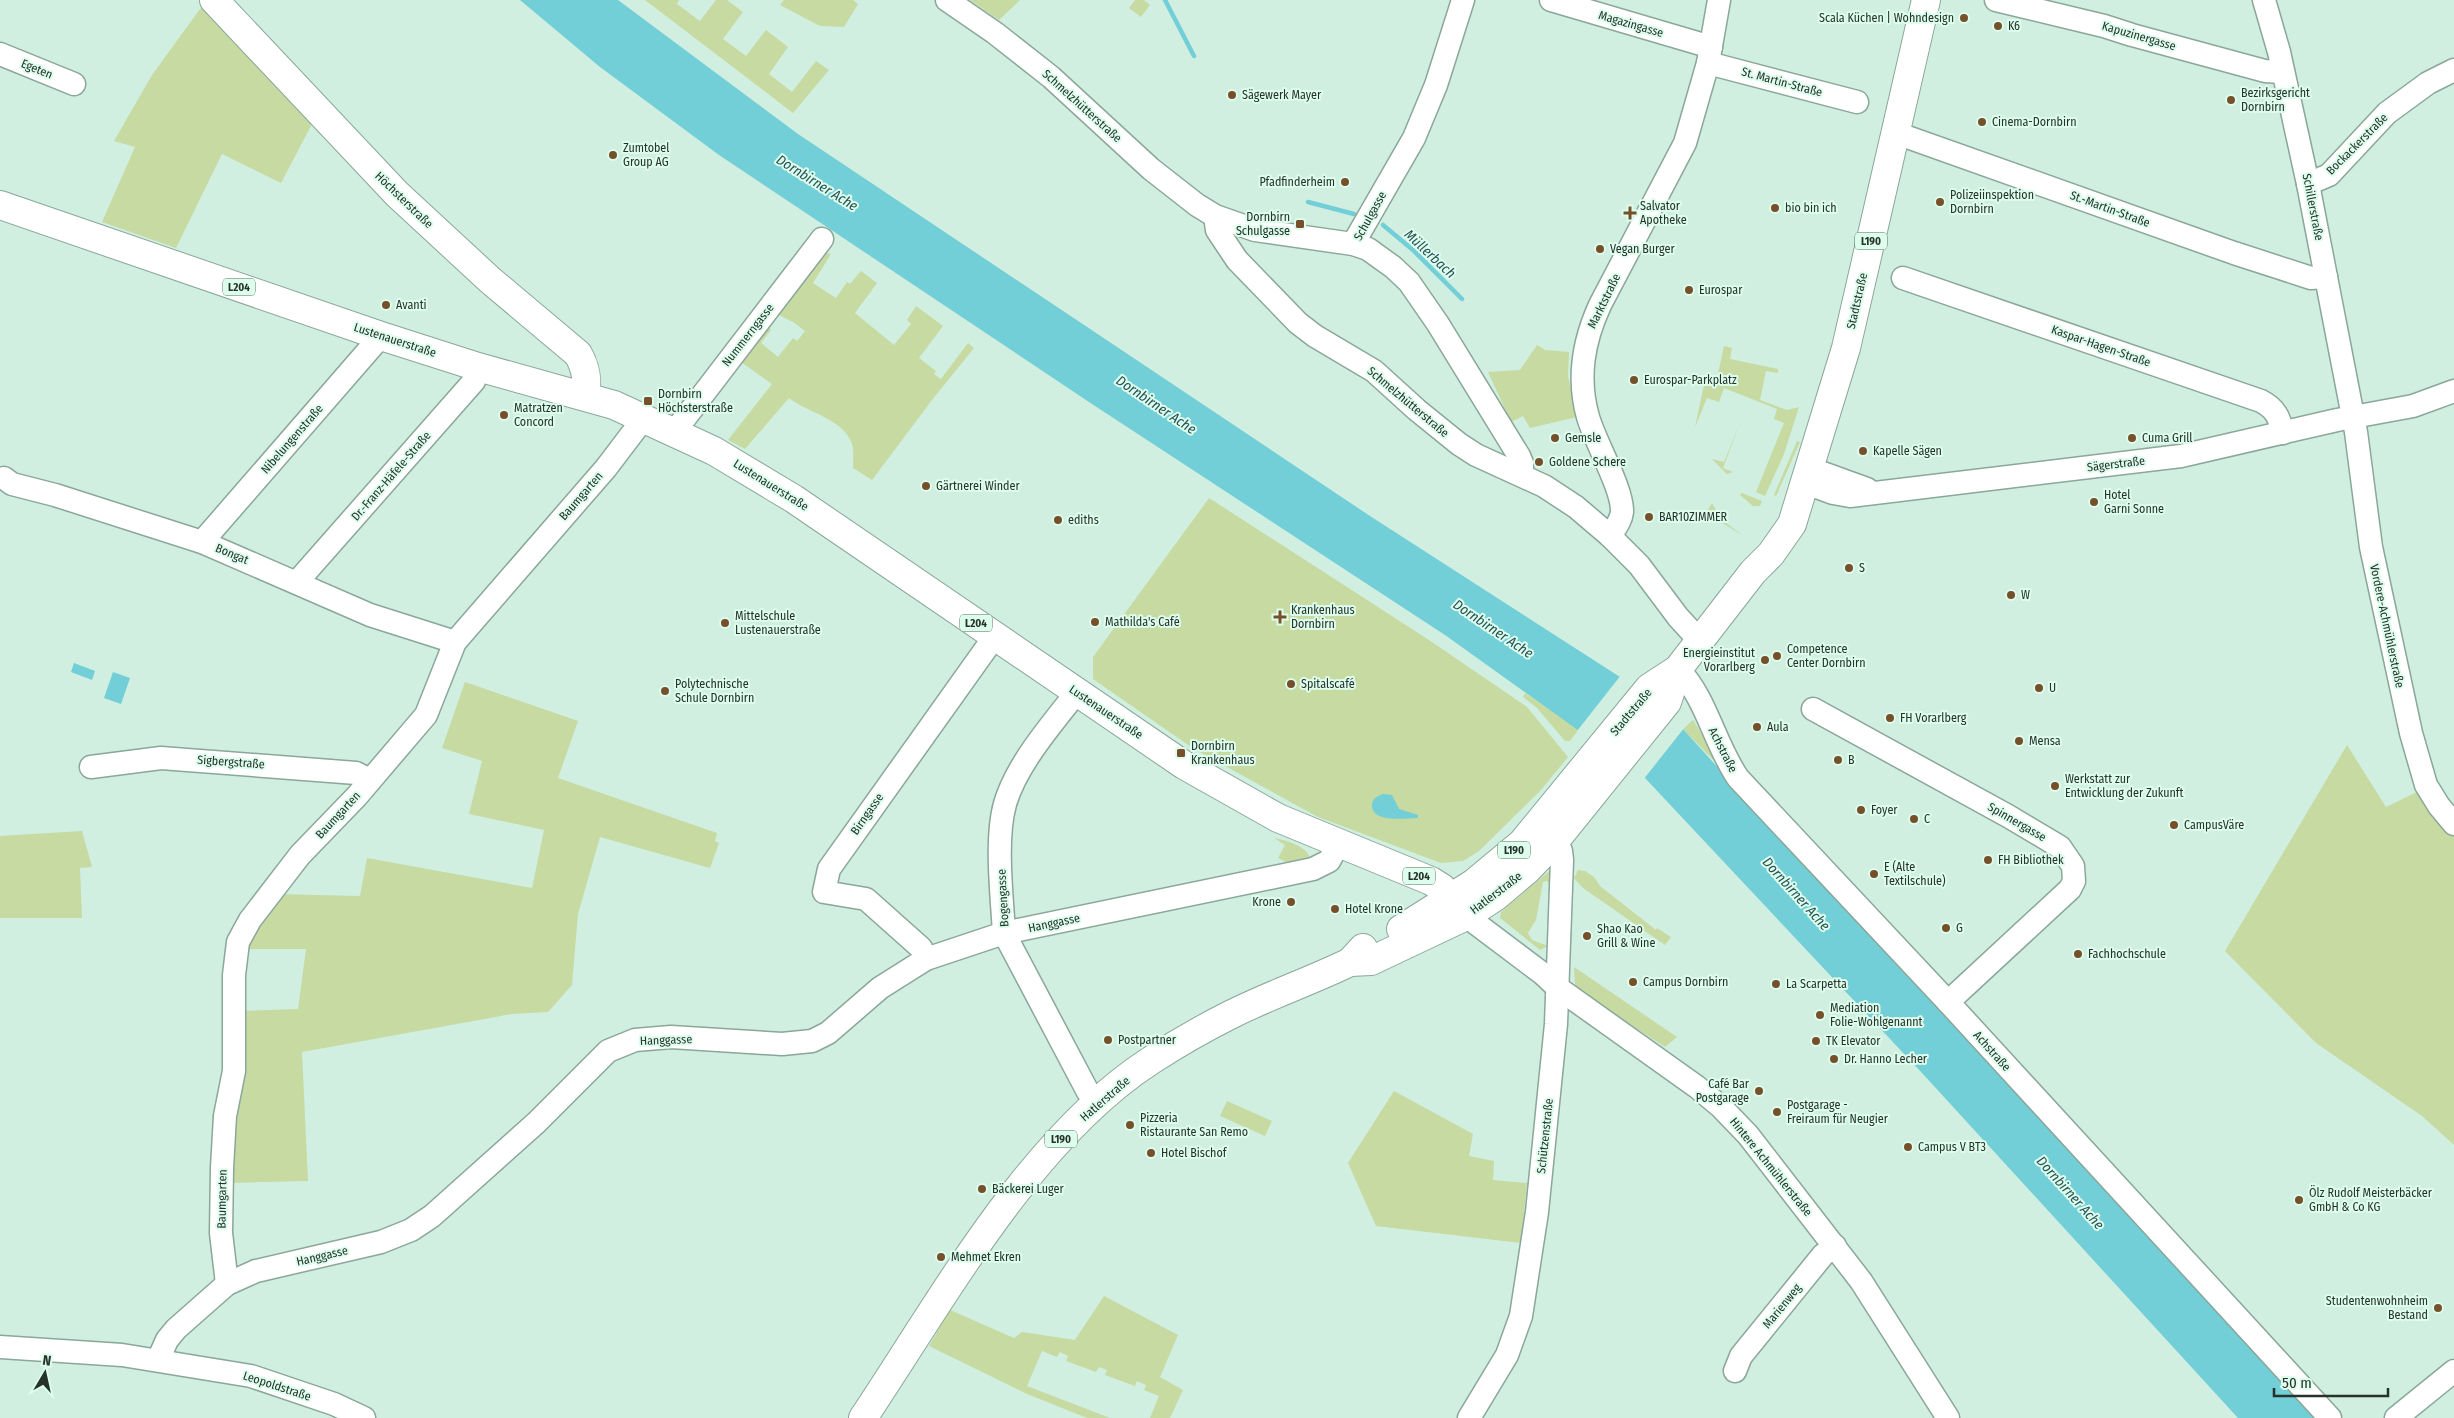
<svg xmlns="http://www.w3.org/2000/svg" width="2454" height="1418" font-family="'Fira Sans Condensed',sans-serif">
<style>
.green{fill:#c6daa2}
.water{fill:#72ced7}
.pier{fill:#d0efe0}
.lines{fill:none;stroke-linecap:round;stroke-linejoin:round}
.stream{stroke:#72ced7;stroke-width:4.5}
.minor-casing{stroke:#8aa799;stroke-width:25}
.major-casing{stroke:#8aa799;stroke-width:30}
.minor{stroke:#fff;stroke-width:22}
.major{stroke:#fff;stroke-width:28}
.poi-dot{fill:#75502b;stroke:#ddfded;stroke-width:2}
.labels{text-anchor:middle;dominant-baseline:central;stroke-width:4;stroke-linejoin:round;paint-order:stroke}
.shield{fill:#ddfded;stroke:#5d6f66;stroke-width:1}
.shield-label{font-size:11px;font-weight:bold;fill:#26322c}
.poi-label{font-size:12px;fill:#26322c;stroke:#ddfded;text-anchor:start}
.street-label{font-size:12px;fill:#26322c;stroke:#ddfded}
.water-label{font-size:14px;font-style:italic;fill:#285256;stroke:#ddfded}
</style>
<rect width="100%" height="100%" fill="#d0efe0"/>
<g class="green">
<polygon points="645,0 679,0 677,4 700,21 716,0 727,0 743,12 723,39 746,56 766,30 788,47 769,74 792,92 816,61 829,70 793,113"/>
<polygon points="784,0 853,0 858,4 844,27 820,26 780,5"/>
<polygon points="970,0 1020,0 999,20"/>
<polygon points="1135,0 1144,0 1150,5 1141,17 1129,8"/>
<polygon points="203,5 313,122 281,183 222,154 176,248 102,222 135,147 114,141 152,75"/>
<path d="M 824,252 L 831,254 L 813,283 L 836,298 L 847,282 L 850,284 L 861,271 L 877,283 L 855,313 L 894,345 L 911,324 L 907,320 L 916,306 L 943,326 L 919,358 L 936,371 L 934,374 L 941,379 L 968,343 L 974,348 L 932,400 L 872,480 L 853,468 C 853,461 854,451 852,444 C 844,419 808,413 789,398 L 745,449 L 728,440 L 772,384 L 738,360 L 767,322 L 771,330 L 761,343 L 778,357 L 793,338 L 797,341 L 805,331 L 793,322 L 773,312 Z"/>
<polygon points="1537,345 1545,350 1569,352 1568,376 1577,417 1530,428 1523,416 1511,422 1488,372 1520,370"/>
<polygon points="1724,346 1732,348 1730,359 1778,369 1778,373 1766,371 1760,400 1787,410 1799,407 1784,454 1765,496 1756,492 1784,423 1774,419 1777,409 1724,388 1719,402 1707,398 1695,427 1704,385 1715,387"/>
<polygon points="1740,423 1723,468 1733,472 1727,474 1712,459 1724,462"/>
<polygon points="1797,441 1800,442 1776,496 1774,495"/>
<polygon points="1742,493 1762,501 1760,506 1753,506 1740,495"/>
<polygon points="1209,498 1429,640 1527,707 1568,757 1541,790 1479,851 1463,861 1441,863 1318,817 1194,749 1093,679 1093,657"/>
<polygon points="1712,503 1721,519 1742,535 1706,513"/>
<polygon points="465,682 578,721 558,778 717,833 715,841 719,843 710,868 600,837 578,914 572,985 548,1012 512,1014 302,1052 308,1181 228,1183 239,1011 298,1009 306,949 243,949 275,894 360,896 367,858 532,888 544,830 469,814 482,761 442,748"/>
<polygon points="1525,693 1579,729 1570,741 1565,741 1537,708 1523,697"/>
<polygon points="1693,720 1725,772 1683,729"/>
<polygon points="2347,745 2386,807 2421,790 2454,837 2454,1145 2422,1116 2316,1043 2225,951"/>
<polygon points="82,831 92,867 80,868 82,918 0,918 0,836"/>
<path d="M 1274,838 C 1285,840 1307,846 1310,858 L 1292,865 L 1278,858 L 1285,845 Z"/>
<polygon points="1578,870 1585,871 1594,877 1600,886 1656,930 1657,928 1671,937 1665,945 1583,888 1574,878"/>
<polygon points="1548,872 1551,874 1550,886 1547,881 1543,882 1536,920 1528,933 1532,940 1548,946 1540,950 1500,918 1501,912"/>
<polygon points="1574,967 1677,1037 1665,1047 1579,991 1575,984"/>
<polygon points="1394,1091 1473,1134 1469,1156 1494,1161 1493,1180 1527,1183 1521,1243 1376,1226 1348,1163"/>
<polygon points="1227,1101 1272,1121 1265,1136 1220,1116"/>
<polygon points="1104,1296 1178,1335 1160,1377 1183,1390 1170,1418 1150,1418 1159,1396 1144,1390 1146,1385 1137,1381 1135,1386 1105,1375 1107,1370 1099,1367 1096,1372 1066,1361 1068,1356 1060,1352 1057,1357 1042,1351 1027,1386 1110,1418 1087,1418 1027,1394 929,1346 950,1310 1014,1338 1022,1332 1075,1340"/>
</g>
<g class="water">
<polygon points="520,0 618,0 798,134 1370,516 1620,677 1683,729 1904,973 1970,1040 2319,1418 2238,1418 1922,1073 1645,778 1445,635 1092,404 719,155 600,67"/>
<polygon points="74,663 95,671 92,680 71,672"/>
<polygon points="113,672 130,678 121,704 104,698"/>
<path d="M 1383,794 L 1392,795 L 1399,809 L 1418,815 L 1418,818 C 1408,818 1370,824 1372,804 C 1373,798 1378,796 1383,794 Z"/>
</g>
<polygon class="pier" points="1621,675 1685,727 1643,780 1577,731"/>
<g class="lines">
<g class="stream">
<polyline points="1165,0 1194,56"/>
<polyline points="1308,202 1354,214"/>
<polyline points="1383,225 1413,250 1462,299"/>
</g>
<g class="minor-casing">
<g id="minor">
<polyline points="947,0 995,33 1051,77 1151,169 1197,205 1215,216 1255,230 1353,244 1368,249 1393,267 1409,282 1438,324 1519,456 1522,463 1522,475"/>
<polyline points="1551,0 1711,47"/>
<polyline points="1996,0 2104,26 2132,35 2265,71 2283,72"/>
<polyline points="2264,0 2279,52 2308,184 2356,432 2371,547 2411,733 2426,785 2439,806 2454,824"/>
<polyline points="0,54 74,84"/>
<polyline points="1708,63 1857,102"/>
<polyline points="1896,133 2234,253 2311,278 2326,277"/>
<polyline points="2308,184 2329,175 2387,113 2428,83 2454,70"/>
<polyline points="1215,216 1217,230 1237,260 1298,323 1315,336 1374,371 1417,410 1459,444 1476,455 1544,486 1576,507 1610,536 1639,565 1678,617 1699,640"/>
<polyline points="1353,244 1414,138 1436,85 1463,0"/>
<path d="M 1903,278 L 2261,401 C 2276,409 2279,417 2283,433"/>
<polyline points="675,431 822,239"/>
<polyline points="1809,468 1867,489"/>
<polyline points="4,478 12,484 55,495 202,542 370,615 455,642"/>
<polyline points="1803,482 1833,493 1850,496 2181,456 2337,420 2413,406 2454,391"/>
<path d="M 1610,536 C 1615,528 1621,521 1622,512 C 1623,489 1595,442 1588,417 C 1577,378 1583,342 1600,305 L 1685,143 L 1708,63 L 1719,0"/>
<polyline points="202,542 381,336"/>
<polyline points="297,582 474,381 478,367"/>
<path d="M 1678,669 C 1707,699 1714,743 1738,778 L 1948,1002 L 2330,1418"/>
<path d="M 1077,692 C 1052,724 1016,765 1005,804 C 995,839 1002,897 1004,933 L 1088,1092 L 1096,1104"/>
<polyline points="1813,709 2008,816 2060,847 2073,866 2074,881 2070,889 1948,1002"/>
<polyline points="91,767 161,758 356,773 370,780"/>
<polyline points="1466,916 1543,974 1558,988 1697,1087 1721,1107 1748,1135 1861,1281 1948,1418"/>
<polyline points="926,959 921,948 866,899 824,892 829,869 995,636"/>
<polyline points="227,1284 221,1233 222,1168 225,1116 234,1071 234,975 238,942 250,920 300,855 357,796 426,715 455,642 606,468 644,418"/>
<polyline points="0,1347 122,1355 251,1376 334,1404 364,1418"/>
<polyline points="158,1360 167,1340 176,1329 227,1284 256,1271 381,1242 411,1230 432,1216 536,1123 608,1051 635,1040 671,1037 782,1044 812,1041 828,1033 880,988 926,959 1004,933 1313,869 1329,861 1338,845"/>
<polyline points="1735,1371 1741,1356 1823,1255 1835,1246"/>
<polyline points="1469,1418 1507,1355 1521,1316 1537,1212 1556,1024 1562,860 1561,851 1555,841"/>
<polyline points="2396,1418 2454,1371"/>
</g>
</g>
<g class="major-casing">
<g id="major">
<path d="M 214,0 L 397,194 L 490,280 L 578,354 C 586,368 588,380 585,396"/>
<polyline points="0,205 381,336 478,367 614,405 714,451 794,499 1184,765 1278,818 1431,881 1442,888 1466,916"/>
<polyline points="1401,929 1474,883 1522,843 1649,688 1678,669"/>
<polyline points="1350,962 1371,961 1466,916 1495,897 1527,870 1555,841 1667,702 1678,669 1753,572 1771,554 1792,524 1846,348 1926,0"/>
<path d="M 863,1418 C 942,1300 1030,1139 1150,1061 C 1176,1044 1204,1028 1232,1014 C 1270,995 1311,981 1350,962 L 1363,948"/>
</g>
</g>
<use href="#minor" class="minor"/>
<use href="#major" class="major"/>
</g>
<g class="poi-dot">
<circle cx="1964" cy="18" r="5"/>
<circle cx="1998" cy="26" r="5"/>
<circle cx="1232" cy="95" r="5"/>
<circle cx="2231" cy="100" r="5"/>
<circle cx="1982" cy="122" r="5"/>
<circle cx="613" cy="155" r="5"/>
<circle cx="1345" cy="182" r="5"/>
<circle cx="1940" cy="202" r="5"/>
<circle cx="1775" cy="208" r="5"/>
<path d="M1627.5 205.5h5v5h5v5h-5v5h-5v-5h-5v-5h5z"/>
<rect x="1295" y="219" width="10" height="10" rx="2.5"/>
<circle cx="1600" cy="249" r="5"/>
<circle cx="1689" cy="290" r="5"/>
<circle cx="386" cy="305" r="5"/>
<circle cx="1634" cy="380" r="5"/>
<rect x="643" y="396" width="10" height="10" rx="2.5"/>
<circle cx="504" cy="415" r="5"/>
<circle cx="1555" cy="438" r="5"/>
<circle cx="2132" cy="438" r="5"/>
<circle cx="1863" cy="451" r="5"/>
<circle cx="1539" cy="462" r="5"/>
<circle cx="926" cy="486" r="5"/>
<circle cx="2094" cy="502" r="5"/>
<circle cx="1649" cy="517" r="5"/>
<circle cx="1058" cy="520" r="5"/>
<circle cx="1849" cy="568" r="5"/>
<circle cx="2011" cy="595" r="5"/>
<path d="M1277.5 609.5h5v5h5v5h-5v5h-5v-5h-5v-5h5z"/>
<circle cx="1095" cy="622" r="5"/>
<circle cx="725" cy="623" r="5"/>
<circle cx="1777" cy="656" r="5"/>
<circle cx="1765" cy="660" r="5"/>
<circle cx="1291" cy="684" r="5"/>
<circle cx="2039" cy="688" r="5"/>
<circle cx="665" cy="691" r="5"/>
<circle cx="1890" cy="718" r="5"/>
<circle cx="1757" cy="727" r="5"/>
<circle cx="2019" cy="741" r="5"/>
<rect x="1176" y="748" width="10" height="10" rx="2.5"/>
<circle cx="1838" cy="760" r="5"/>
<circle cx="2055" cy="786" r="5"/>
<circle cx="1861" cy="810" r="5"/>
<circle cx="1914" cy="819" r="5"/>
<circle cx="2174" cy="825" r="5"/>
<circle cx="1988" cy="860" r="5"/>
<circle cx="1874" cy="874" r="5"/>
<circle cx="1291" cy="902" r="5"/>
<circle cx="1335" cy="909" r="5"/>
<circle cx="1946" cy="928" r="5"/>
<circle cx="1587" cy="936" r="5"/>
<circle cx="2078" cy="954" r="5"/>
<circle cx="1633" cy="982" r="5"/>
<circle cx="1776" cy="984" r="5"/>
<circle cx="1820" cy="1015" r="5"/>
<circle cx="1108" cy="1040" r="5"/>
<circle cx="1816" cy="1041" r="5"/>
<circle cx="1834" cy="1059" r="5"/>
<circle cx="1759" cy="1091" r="5"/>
<circle cx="1777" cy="1112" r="5"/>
<circle cx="1130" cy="1125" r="5"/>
<circle cx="1908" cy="1147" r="5"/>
<circle cx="1151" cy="1153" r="5"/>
<circle cx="982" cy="1189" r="5"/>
<circle cx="2299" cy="1200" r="5"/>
<circle cx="941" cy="1257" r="5"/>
<circle cx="2438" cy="1308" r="5"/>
</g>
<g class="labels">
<g class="shield">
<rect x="1855" y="232.5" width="32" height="17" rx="4"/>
<rect x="223" y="278.5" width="32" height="17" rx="4"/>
<rect x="960" y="614.5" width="32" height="17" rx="4"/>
<rect x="1498" y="841.5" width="32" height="17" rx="4"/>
<rect x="1403" y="867.5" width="32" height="17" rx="4"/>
<rect x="1045" y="1130.5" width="32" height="17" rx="4"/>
</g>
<g class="shield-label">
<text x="1871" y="241">L190</text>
<text x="239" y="287">L204</text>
<text x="976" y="623">L204</text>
<text x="1514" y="850">L190</text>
<text x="1419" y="876">L204</text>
<text x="1061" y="1139">L190</text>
</g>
<g class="poi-label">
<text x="1954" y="18" text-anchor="end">Scala Küchen | Wohndesign</text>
<text x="2008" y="26">K6</text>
<text x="2241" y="93">Bezirksgericht<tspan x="2241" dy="14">Dornbirn</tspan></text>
<text x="1242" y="95">Sägewerk Mayer</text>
<text x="1992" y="122">Cinema-Dornbirn</text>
<text x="623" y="148">Zumtobel<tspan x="623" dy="14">Group AG</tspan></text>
<text x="1335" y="182" text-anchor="end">Pfadfinderheim</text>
<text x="1950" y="195">Polizeiinspektion<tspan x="1950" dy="14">Dornbirn</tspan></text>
<text x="1640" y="206">Salvator<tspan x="1640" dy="14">Apotheke</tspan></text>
<text x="1785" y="208">bio bin ich</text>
<text x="1290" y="217" text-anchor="end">Dornbirn<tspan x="1290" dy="14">Schulgasse</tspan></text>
<text x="1610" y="249">Vegan Burger</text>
<text x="1699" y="290">Eurospar</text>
<text x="396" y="305">Avanti</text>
<text x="1644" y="380">Eurospar-Parkplatz</text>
<text x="658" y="394">Dornbirn<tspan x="658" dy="14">Höchsterstraße</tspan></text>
<text x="514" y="408">Matratzen<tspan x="514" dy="14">Concord</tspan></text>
<text x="1565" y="438">Gemsle</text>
<text x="2142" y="438">Cuma Grill</text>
<text x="1873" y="451">Kapelle Sägen</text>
<text x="1549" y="462">Goldene Schere</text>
<text x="936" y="486">Gärtnerei Winder</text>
<text x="2104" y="495">Hotel<tspan x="2104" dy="14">Garni Sonne</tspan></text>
<text x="1659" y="517">BAR10ZIMMER</text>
<text x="1068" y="520">ediths</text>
<text x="1859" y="568">S</text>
<text x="2021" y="595">W</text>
<text x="1291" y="610">Krankenhaus<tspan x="1291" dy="14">Dornbirn</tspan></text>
<text x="735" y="616">Mittelschule<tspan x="735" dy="14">Lustenauerstraße</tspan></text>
<text x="1105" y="622">Mathilda's Café</text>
<text x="1787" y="649">Competence<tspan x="1787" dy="14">Center Dornbirn</tspan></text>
<text x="1755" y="653" text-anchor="end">Energieinstitut<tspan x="1755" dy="14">Vorarlberg</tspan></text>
<text x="675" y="684">Polytechnische<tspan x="675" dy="14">Schule Dornbirn</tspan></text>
<text x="1301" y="684">Spitalscafé</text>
<text x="2049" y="688">U</text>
<text x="1900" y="718">FH Vorarlberg</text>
<text x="1767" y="727">Aula</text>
<text x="2029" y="741">Mensa</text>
<text x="1191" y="746">Dornbirn<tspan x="1191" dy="14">Krankenhaus</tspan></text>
<text x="1848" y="760">B</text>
<text x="2065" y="779">Werkstatt zur<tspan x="2065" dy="14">Entwicklung der Zukunft</tspan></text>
<text x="1871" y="810">Foyer</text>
<text x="1924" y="819">C</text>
<text x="2184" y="825">CampusVäre</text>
<text x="1998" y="860">FH Bibliothek</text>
<text x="1884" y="867">E (Alte<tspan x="1884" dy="14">Textilschule)</tspan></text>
<text x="1281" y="902" text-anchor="end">Krone</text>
<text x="1345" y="909">Hotel Krone</text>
<text x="1956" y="928">G</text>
<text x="1597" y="929">Shao Kao<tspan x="1597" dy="14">Grill &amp; Wine</tspan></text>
<text x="2088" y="954">Fachhochschule</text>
<text x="1643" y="982">Campus Dornbirn</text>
<text x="1786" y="984">La Scarpetta</text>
<text x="1830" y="1008">Mediation<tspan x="1830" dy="14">Folie-Wohlgenannt</tspan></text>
<text x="1118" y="1040">Postpartner</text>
<text x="1826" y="1041">TK Elevator</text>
<text x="1844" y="1059">Dr. Hanno Lecher</text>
<text x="1749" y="1084" text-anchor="end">Café Bar<tspan x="1749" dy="14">Postgarage</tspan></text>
<text x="1787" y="1105">Postgarage -<tspan x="1787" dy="14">Freiraum für Neugier</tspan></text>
<text x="1140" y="1118">Pizzeria<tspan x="1140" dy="14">Ristaurante San Remo</tspan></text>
<text x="1918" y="1147">Campus V BT3</text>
<text x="1161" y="1153">Hotel Bischof</text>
<text x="992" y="1189">Bäckerei Luger</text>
<text x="2309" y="1193">Ölz Rudolf Meisterbäcker<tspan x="2309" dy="14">GmbH &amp; Co KG</tspan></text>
<text x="951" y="1257">Mehmet Ekren</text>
<text x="2428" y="1301" text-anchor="end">Studentenwohnheim<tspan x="2428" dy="14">Bestand</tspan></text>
</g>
<g class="street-label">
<text transform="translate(1631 24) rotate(16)">Magazingasse</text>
<text transform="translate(2139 36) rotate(16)">Kapuzinergasse</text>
<text transform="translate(37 69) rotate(22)">Egeten</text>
<text transform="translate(1782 82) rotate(15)">St. Martin-Straße</text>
<text transform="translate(1082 106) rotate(42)">Schmelzhütterstraße</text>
<text transform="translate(2357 144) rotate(-45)">Bockackerstraße</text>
<text transform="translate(404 200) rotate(44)">Höchsterstraße</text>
<text transform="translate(2313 207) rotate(79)">Schillerstraße</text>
<text transform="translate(2110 209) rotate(20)">St.-Martin-Straße</text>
<text transform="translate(1370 216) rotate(-61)">Schulgasse</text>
<text transform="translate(1604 301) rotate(-64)">Marktstraße</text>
<text transform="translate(1857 301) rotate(-77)">Stadtstraße</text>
<text transform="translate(748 335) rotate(-52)">Nummerngasse</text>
<text transform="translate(395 340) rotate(18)">Lustenauerstraße</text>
<text transform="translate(2101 346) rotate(19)">Kaspar-Hagen-Straße</text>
<text transform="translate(1408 402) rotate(40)">Schmelzhütterstraße</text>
<text transform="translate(292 439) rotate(-49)">Nibelungenstraße</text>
<text transform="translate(2116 464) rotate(-7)">Sägerstraße</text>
<text transform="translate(391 476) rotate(-49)">Dr.-Franz-Häfele-Straße</text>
<text transform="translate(771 485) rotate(32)">Lustenauerstraße</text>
<text transform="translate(581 496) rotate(-49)">Baumgarten</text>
<text transform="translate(232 554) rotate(23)">Bongat</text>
<text transform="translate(2387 626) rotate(78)">Vordere-Achmühlerstraße</text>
<text transform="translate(1106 712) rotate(34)">Lustenauerstraße</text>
<text transform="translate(1631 712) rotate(-50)">Stadtstraße</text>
<text transform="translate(1723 750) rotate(63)">Achstraße</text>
<text transform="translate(231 762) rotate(4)">Sigbergstraße</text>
<text transform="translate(867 814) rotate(-55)">Birngasse</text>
<text transform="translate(338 815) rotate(-47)">Baumgarten</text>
<text transform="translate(2017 822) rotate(30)">Spinnergasse</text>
<text transform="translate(1496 893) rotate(-37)">Hatlerstraße</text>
<text transform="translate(1003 898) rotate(-93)">Bogengasse</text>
<text transform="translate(1054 923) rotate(-12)">Hanggasse</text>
<text transform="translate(666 1040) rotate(-2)">Hanggasse</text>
<text transform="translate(1992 1051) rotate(48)">Achstraße</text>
<text transform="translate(1105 1099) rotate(-41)">Hatlerstraße</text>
<text transform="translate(1545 1136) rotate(-84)">Schützenstraße</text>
<text transform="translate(1771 1167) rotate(51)">Hintere Achmühlerstraße</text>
<text transform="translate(222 1199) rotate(-89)">Baumgarten</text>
<text transform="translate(322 1256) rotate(-13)">Hanggasse</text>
<text transform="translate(1782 1306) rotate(-51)">Marienweg</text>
<text transform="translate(277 1386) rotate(18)">Leopoldstraße</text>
</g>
<g class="water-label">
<text transform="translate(817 183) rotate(32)">Dornbirner Ache</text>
<text transform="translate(1430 254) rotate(43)">Müllerbach</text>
<text transform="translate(1156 405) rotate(34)">Dornbirner Ache</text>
<text transform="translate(1493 629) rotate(34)">Dornbirner Ache</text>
<text transform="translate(1796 894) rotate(48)">Dornbirner Ache</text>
<text transform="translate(2070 1193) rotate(48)">Dornbirner Ache</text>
</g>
</g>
<g transform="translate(45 1373) rotate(9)" stroke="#ddfded" stroke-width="4" paint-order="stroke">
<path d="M0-4L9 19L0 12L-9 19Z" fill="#26322c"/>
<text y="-8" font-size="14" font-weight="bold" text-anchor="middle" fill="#26322c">N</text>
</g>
<path d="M2274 1388v8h114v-8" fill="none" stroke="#26322c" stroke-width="2.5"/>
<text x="2282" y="1388" font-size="15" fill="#26322c" stroke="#ddfded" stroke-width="4" paint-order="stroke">50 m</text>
</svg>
